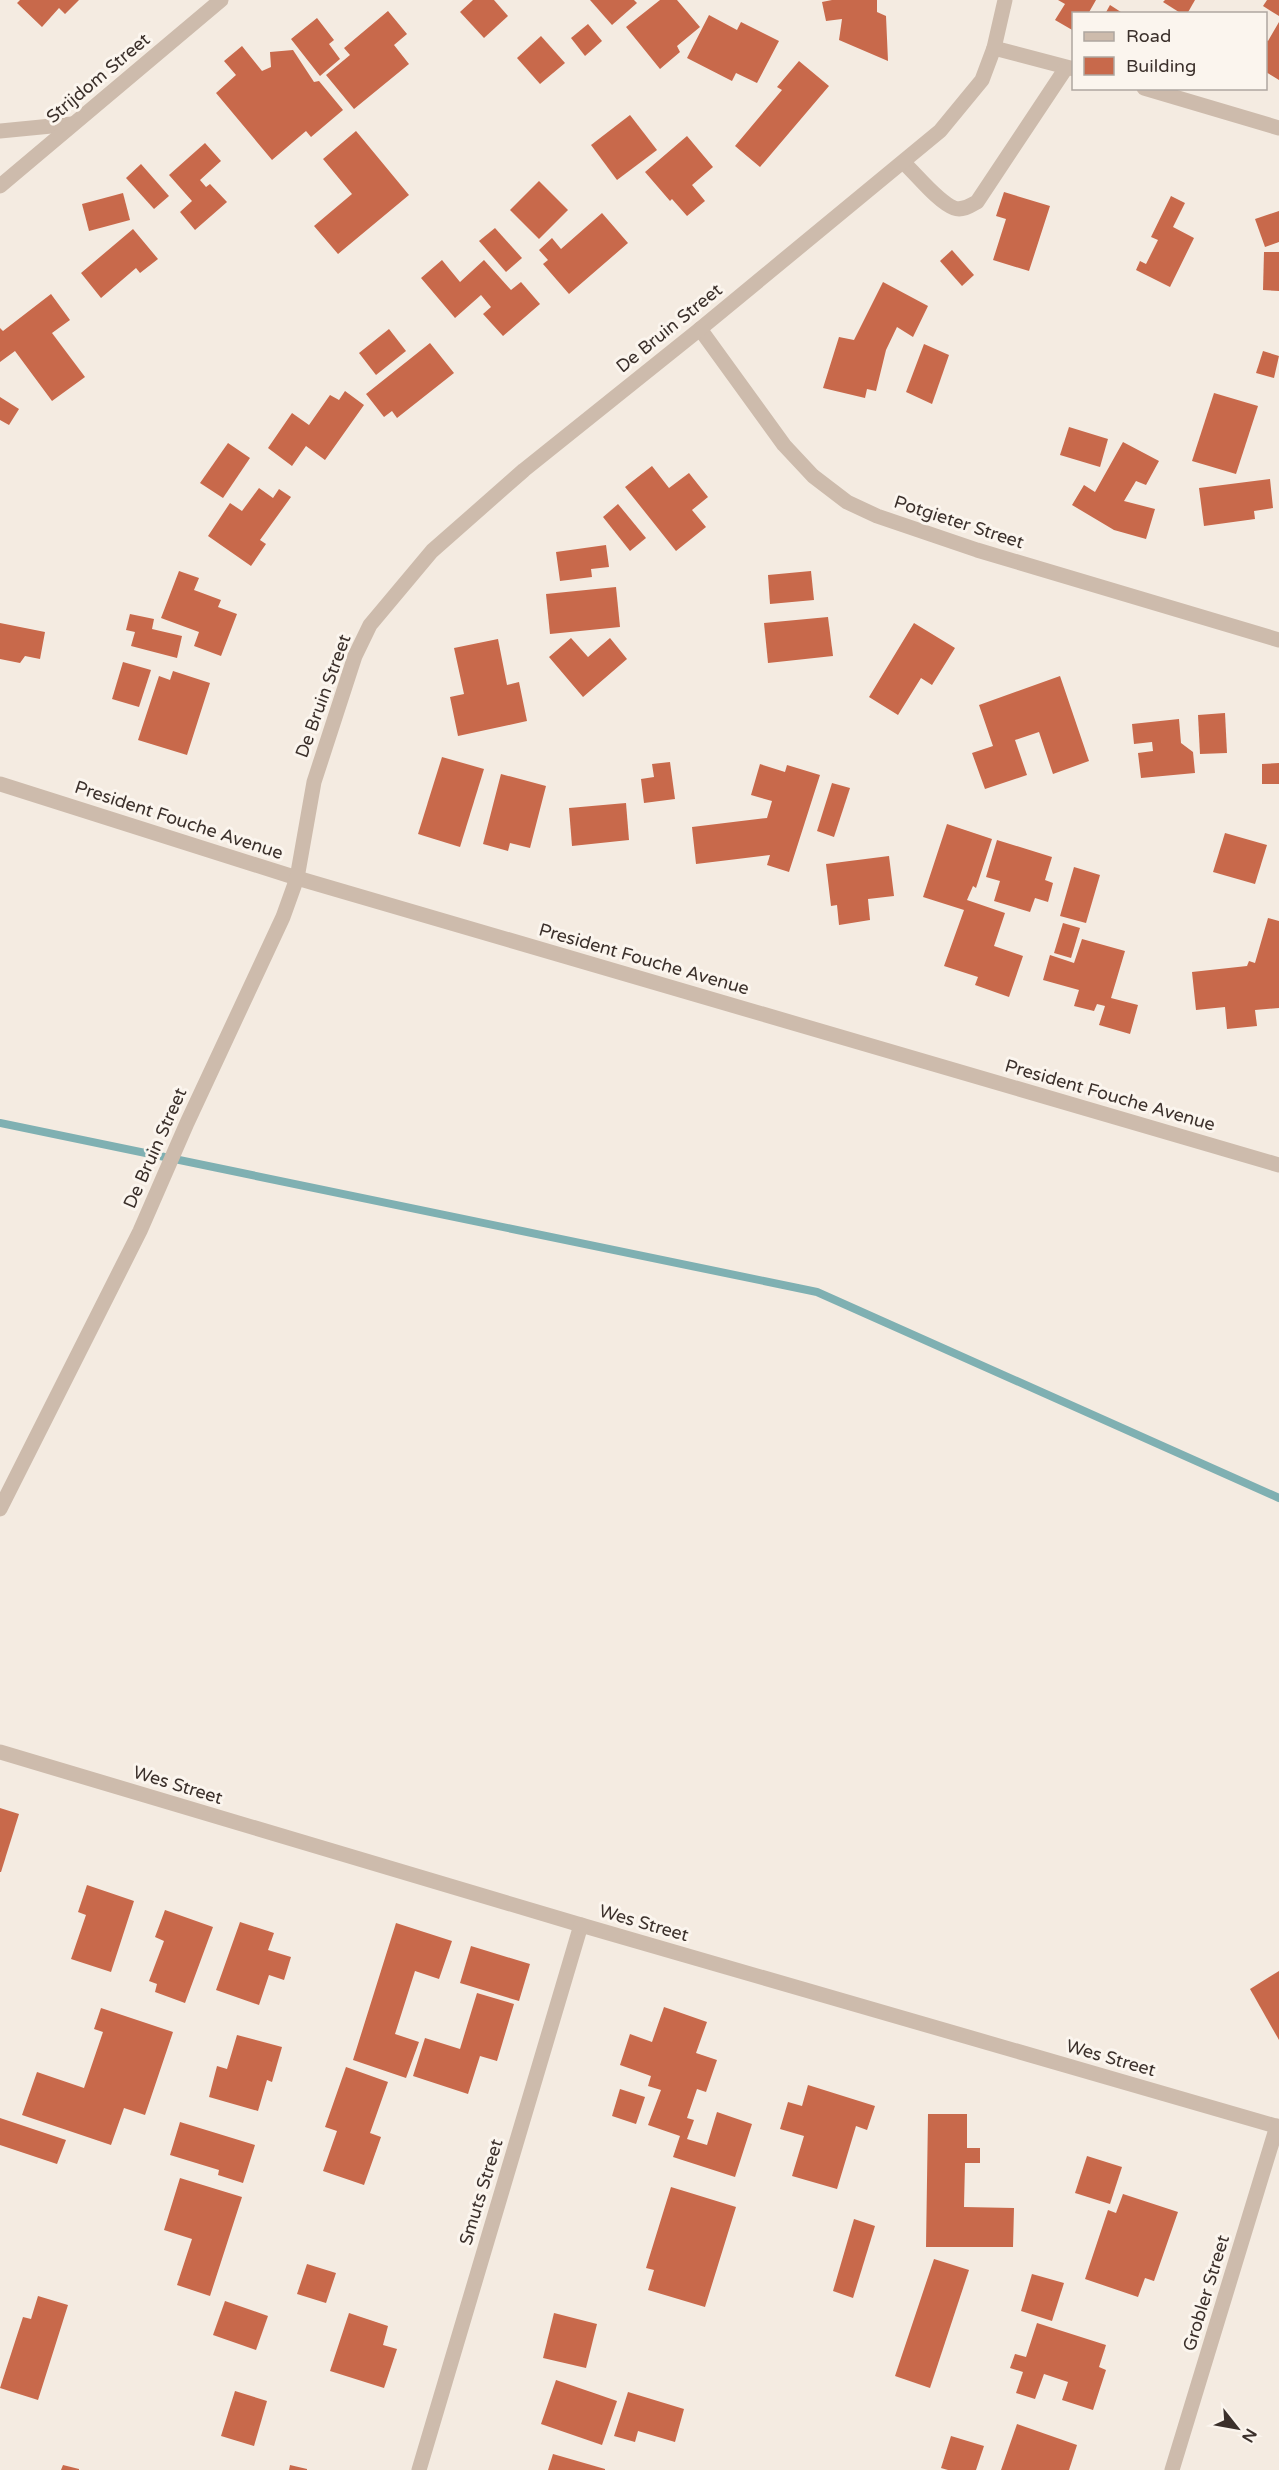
<svg xmlns="http://www.w3.org/2000/svg" width="1279" height="2470" font-family="'Varela Round',sans-serif">
<style>
.lines{fill:none;stroke-linecap:round;stroke-linejoin:round}
.stream{stroke:#7fb0b2;stroke-width:8}
.building{fill:#c8694b}
.minor{stroke:#cdbbac;stroke-width:15}
.labels{text-anchor:middle;dominant-baseline:central;stroke-width:6;stroke-linejoin:round;paint-order:stroke}
.street-label{font-size:18px;fill:#3b302b;stroke:#fbf5ee}
</style>
<rect width="100%" height="100%" fill="#f4ebe1"/>
<g class="lines">
<polyline class="stream" points="0,1123 817,1292 1279,1498"/>
</g>
<g class="building">
<polygon points="20,0 79,0 65,14 59,8 42,27 17,3"/>
<polygon points="473,0 494,0 508,16 484,38 460,12"/>
<polygon points="590,0 634,0 637,3 612,25"/>
<polygon points="660,0 677,0 700,27 677,46 680,52 660,69 626,27"/>
<polygon points="832,0 877,0 877,12 886,16 888,61 839,40 842,19 826,21 822,2"/>
<polygon points="1058,0 1096,0 1088,14 1074,14 1074,31 1055,20 1065,4"/>
<polygon points="1165,0 1195,0 1187,14 1182,14 1163,2"/>
<polygon points="1267,0 1279,0 1279,16 1263,6"/>
<polygon points="1110,5 1124,14 1105,14"/>
<polygon points="388,11 407,34 394,45 409,64 354,109 326,75 350,55 344,48"/>
<polygon points="709,15 737,30 741,22 779,41 757,83 736,73 732,81 687,58"/>
<polygon points="317,18 334,40 329,44 340,59 320,76 291,39"/>
<polygon points="1279,22 1279,80 1266,72 1266,40 1268,41"/>
<polygon points="588,24 602,41 585,56 571,38"/>
<polygon points="541,36 565,63 540,84 517,58"/>
<polygon points="242,46 262,71 271,67 270,52 293,50 314,82 319,81 343,110 311,137 306,131 272,160 216,93 236,75 224,61"/>
<polygon points="799,61 829,86 760,167 735,146 782,90 777,87"/>
<polygon points="630,115 657,150 617,180 591,145"/>
<polygon points="356,131 409,195 338,254 314,226 352,194 323,159"/>
<polygon points="687,136 713,167 692,185 705,201 687,216 672,199 670,201 645,172"/>
<polygon points="205,143 221,161 200,180 206,187 210,184 227,202 195,230 180,212 192,201 169,175"/>
<polygon points="141,164 169,196 154,209 126,178"/>
<polygon points="539,181 568,210 539,239 510,210"/>
<polygon points="1004,192 1050,206 1029,271 993,260 1006,219 996,216"/>
<polygon points="123,193 130,220 89,231 82,204"/>
<polygon points="1171,196 1185,203 1173,227 1194,238 1170,287 1136,270 1140,261 1146,264 1158,240 1151,237"/>
<polygon points="1279,211 1279,242 1265,247 1255,219"/>
<polygon points="602,213 628,243 569,294 543,264 548,260 539,250 552,238 561,249"/>
<polygon points="495,228 522,258 506,272 479,241"/>
<polygon points="133,229 158,259 140,273 136,268 101,298 81,273"/>
<polygon points="952,250 974,275 962,286 940,261"/>
<polygon points="1264,252 1279,252 1279,291 1263,290"/>
<polygon points="442,260 460,282 484,260 511,290 521,282 540,304 503,336 483,314 491,307 481,295 455,318 421,278"/>
<polygon points="883,282 928,306 913,337 897,327 886,350 876,391 867,389 865,398 823,388 839,337 854,340"/>
<polygon points="51,294 70,320 52,333 85,377 52,401 15,351 0,362 0,328 3,331"/>
<polygon points="389,329 406,351 376,375 359,353"/>
<polygon points="430,343 454,373 397,418 392,411 384,417 366,394"/>
<polygon points="924,344 949,355 932,404 906,392"/>
<polygon points="1263,351 1279,356 1274,378 1256,373"/>
<polygon points="345,391 364,405 325,460 306,446 292,466 268,448 292,413 309,425 330,395 339,400"/>
<polygon points="1214,393 1258,406 1236,474 1192,461"/>
<polygon points="0,397 19,409 9,425 0,420"/>
<polygon points="1069,427 1108,439 1100,467 1060,455"/>
<polygon points="1123,442 1159,461 1146,485 1136,481 1124,501 1155,509 1146,539 1114,530 1072,505 1084,485 1095,492"/>
<polygon points="228,443 250,458 223,498 200,483"/>
<polygon points="652,466 669,488 689,473 708,497 692,510 706,527 676,551 625,487"/>
<polygon points="1270,479 1273,508 1254,511 1255,519 1204,526 1199,488"/>
<polygon points="259,488 273,498 279,489 291,497 260,540 266,544 251,566 208,536 230,503 242,511"/>
<polygon points="618,504 646,538 630,551 603,517"/>
<polygon points="606,545 609,567 591,569 592,577 560,581 556,552"/>
<polygon points="179,571 199,578 194,590 221,600 218,607 237,614 221,656 194,646 199,632 161,618"/>
<polygon points="811,571 814,600 770,604 768,575"/>
<polygon points="616,587 620,627 550,634 546,594"/>
<polygon points="130,614 154,619 152,629 182,636 177,658 131,646 135,632 126,630"/>
<polygon points="828,617 833,656 768,663 764,623"/>
<polygon points="0,623 45,632 40,659 25,656 20,663 0,659"/>
<polygon points="914,623 955,648 932,685 921,678 898,715 869,697"/>
<polygon points="571,638 588,657 610,638 627,659 583,697 549,657"/>
<polygon points="498,639 507,685 519,682 527,721 458,736 450,697 464,694 454,648"/>
<polygon points="123,662 151,670 139,707 112,699"/>
<polygon points="173,671 210,683 187,755 138,740 159,676 170,680"/>
<polygon points="1060,676 1089,761 1053,774 1039,732 1015,740 1027,775 985,789 972,753 993,746 979,705"/>
<polygon points="1225,713 1227,753 1200,754 1198,715"/>
<polygon points="1179,719 1181,743 1193,752 1195,773 1141,778 1138,753 1153,751 1152,742 1134,744 1132,724"/>
<polygon points="442,757 484,769 460,847 418,834"/>
<polygon points="670,762 675,799 644,803 641,779 654,777 652,764"/>
<polygon points="1279,763 1279,784 1262,784 1262,764"/>
<polygon points="760,764 785,772 787,765 820,775 789,872 767,865 770,855 696,864 692,827 767,818 772,801 751,795"/>
<polygon points="501,774 546,786 530,848 510,843 508,851 483,844"/>
<polygon points="832,783 850,788 834,837 817,831"/>
<polygon points="626,803 629,840 572,846 569,808"/>
<polygon points="947,824 992,839 976,888 973,886 967,900 1005,913 994,946 1023,956 1009,997 975,985 978,977 944,966 964,910 923,897"/>
<polygon points="1225,833 1267,845 1255,884 1213,872"/>
<polygon points="997,840 1052,857 1045,880 1053,883 1048,902 1035,898 1030,912 994,901 1000,881 986,877"/>
<polygon points="889,856 894,896 868,899 870,920 839,925 837,905 831,906 826,864"/>
<polygon points="1074,867 1100,875 1086,923 1060,916"/>
<polygon points="1268,918 1279,921 1279,1008 1255,1010 1257,1026 1227,1029 1225,1007 1196,1010 1192,972 1247,966 1249,961 1255,963"/>
<polygon points="1063,923 1080,928 1071,958 1054,953"/>
<polygon points="1082,939 1125,951 1111,998 1138,1005 1130,1034 1099,1025 1105,1006 1097,1004 1094,1011 1074,1006 1079,990 1043,980 1050,955 1074,963"/>
<polygon points="0,1808 19,1814 1,1872 0,1872"/>
<polygon points="87,1885 134,1901 111,1972 71,1959 86,1915 78,1912"/>
<polygon points="165,1910 213,1927 185,2003 155,1992 157,1984 149,1981 164,1941 155,1937"/>
<polygon points="240,1922 274,1933 268,1950 291,1957 284,1980 269,1975 259,2005 216,1990"/>
<polygon points="396,1923 452,1941 439,1979 415,1971 395,2034 419,2042 406,2078 353,2060"/>
<polygon points="471,1946 530,1964 519,2001 460,1983"/>
<polygon points="1279,1971 1279,2040 1250,1989"/>
<polygon points="477,1993 514,2004 497,2061 480,2056 468,2094 413,2076 425,2038 460,2049"/>
<polygon points="664,2007 707,2022 696,2053 717,2060 706,2092 697,2089 687,2118 694,2120 687,2139 707,2145 717,2112 752,2124 735,2177 673,2157 680,2136 648,2125 661,2090 648,2086 651,2076 620,2065 630,2034 652,2042"/>
<polygon points="101,2008 173,2032 145,2115 124,2108 111,2145 22,2115 37,2072 84,2088 103,2032 94,2029"/>
<polygon points="237,2035 282,2047 272,2082 267,2080 258,2111 209,2097 217,2066 227,2069"/>
<polygon points="346,2067 388,2082 370,2133 381,2137 364,2185 323,2171 337,2131 325,2127"/>
<polygon points="808,2085 875,2106 867,2130 856,2126 837,2189 792,2176 804,2136 780,2129 788,2102 802,2106"/>
<polygon points="620,2089 645,2097 636,2124 612,2116"/>
<polygon points="928,2114 967,2114 967,2148 980,2148 980,2163 965,2163 964,2207 1014,2208 1013,2247 926,2247"/>
<polygon points="0,2118 66,2140 57,2164 0,2145"/>
<polygon points="180,2122 255,2145 243,2183 218,2175 219,2170 170,2155"/>
<polygon points="1087,2156 1122,2167 1110,2204 1075,2193"/>
<polygon points="180,2178 242,2197 210,2296 177,2285 192,2239 164,2230"/>
<polygon points="671,2187 736,2207 705,2307 648,2290 654,2270 646,2268"/>
<polygon points="1123,2194 1178,2212 1154,2281 1145,2278 1138,2297 1085,2279 1108,2210 1116,2213"/>
<polygon points="854,2219 875,2226 853,2298 833,2291"/>
<polygon points="934,2259 969,2270 930,2388 895,2376"/>
<polygon points="307,2264 336,2273 326,2303 297,2294"/>
<polygon points="1032,2274 1064,2283 1052,2321 1021,2311"/>
<polygon points="38,2296 68,2305 38,2400 0,2388 23,2317 31,2319"/>
<polygon points="225,2301 268,2316 256,2350 213,2335"/>
<polygon points="349,2313 388,2326 383,2345 397,2349 384,2388 330,2371"/>
<polygon points="554,2313 597,2324 586,2368 543,2358"/>
<polygon points="1037,2323 1106,2345 1099,2367 1106,2370 1093,2410 1062,2400 1068,2382 1044,2374 1035,2399 1016,2393 1023,2372 1010,2368 1015,2354 1026,2357"/>
<polygon points="556,2380 617,2401 602,2445 541,2424"/>
<polygon points="235,2391 267,2401 254,2446 221,2436"/>
<polygon points="628,2392 684,2409 675,2442 638,2431 635,2442 614,2436"/>
<polygon points="1017,2424 1077,2445 1069,2470 1001,2470"/>
<polygon points="951,2436 984,2446 976,2470 948,2470 941,2468"/>
<polygon points="553,2454 605,2469 605,2470 548,2470"/>
<polygon points="63,2465 79,2469 79,2470 61,2470"/>
<polygon points="290,2465 307,2469 307,2470 289,2470"/>
</g>
<g class="lines">
<g class="minor">
<polyline points="994,48 1074,69"/>
<polyline points="1144,88 1279,128"/>
<polyline points="0,131 72,124"/>
<path d="M 904,163 C 917,175 938,202 954,208 C 962,211 970,206 977,202 L 1066,68"/>
<polyline points="0,186 221,0"/>
<polyline points="700,329 784,445 813,476 847,502 877,516 977,550 1279,640"/>
<polyline points="0,784 297,878 1279,1165"/>
<polyline points="0,1509 140,1231 187,1123 283,917 297,878 314,782 355,656 370,625 432,551 524,470 700,329 940,131 982,80 994,48 1005,0"/>
<polyline points="0,1752 581,1925 1279,2127"/>
<polyline points="419,2470 581,1925"/>
<polyline points="1172,2470 1277,2126"/>
</g>
</g>
<g class="labels">
<g class="street-label">
<text transform="translate(98 78) rotate(-40)">Strijdom Street</text>
<text transform="translate(669 328) rotate(-39)">De Bruin Street</text>
<text transform="translate(959 522) rotate(18)">Potgieter Street</text>
<text transform="translate(323 696) rotate(-70)">De Bruin Street</text>
<text transform="translate(179 820) rotate(18)">President Fouche Avenue</text>
<text transform="translate(644 959) rotate(16)">President Fouche Avenue</text>
<text transform="translate(1110 1095) rotate(16)">President Fouche Avenue</text>
<text transform="translate(155 1148) rotate(-66)">De Bruin Street</text>
<text transform="translate(178 1785) rotate(17)">Wes Street</text>
<text transform="translate(644 1923) rotate(16)">Wes Street</text>
<text transform="translate(1111 2058) rotate(16)">Wes Street</text>
<text transform="translate(481 2192) rotate(-73)">Smuts Street</text>
<text transform="translate(1206 2293) rotate(-73)">Grobler Street</text>
</g>
</g>
<rect x="1072" y="12" width="195" height="78" fill="#fbf5ee" stroke="#aea6a0" stroke-width="1.5"/>
<rect x="1084" y="32" width="30" height="9" fill="#cdbbac" stroke="#aea6a0" stroke-width="1.5"/>
<text x="1126" y="42" font-size="18" fill="#3b302b">Road</text>
<rect x="1084" y="57" width="30" height="18" fill="#c8694b" stroke="#aea6a0" stroke-width="1.5"/>
<text x="1126" y="72" font-size="18" fill="#3b302b">Building</text>
<g transform="translate(1237 2428) rotate(121)" stroke="#fbf5ee" stroke-width="4.5" paint-order="stroke">
<path d="M0-4.5L10 22L0 15L-10 22Z" fill="#3b302b"/>
<text y="-9" font-size="16" font-weight="bold" text-anchor="middle" fill="#3b302b">N</text>
</g>
</svg>
